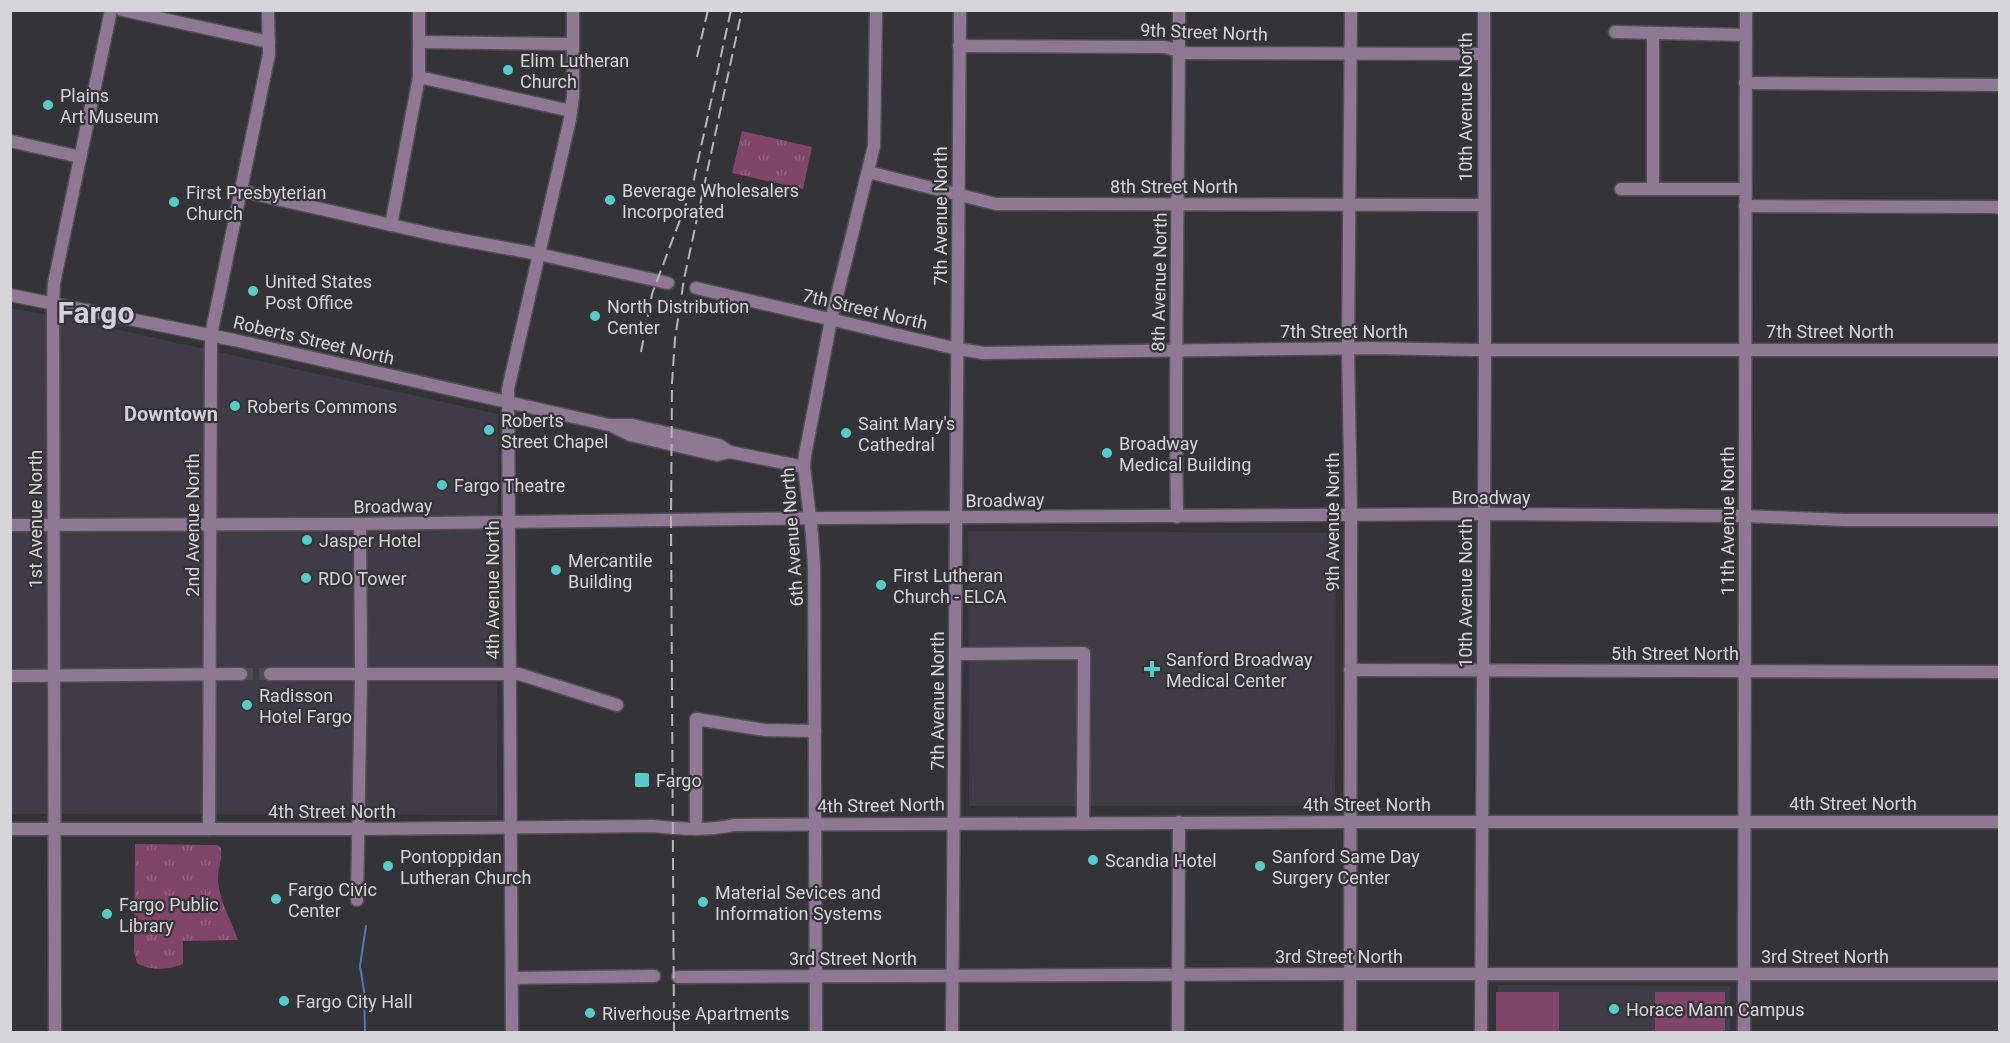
<svg xmlns="http://www.w3.org/2000/svg" width="2010" height="1043" font-family="Roboto,sans-serif">
<style>
.built{fill:#3f3c46}
.park{fill:url(#park-tufts)}
.garden{fill:#82456a}
.lines{fill:none;stroke-linecap:round;stroke-linejoin:round}
.stream{stroke:#4d7ab8;stroke-width:2}
.minor-tunnel{stroke:#4c4b50;stroke-width:12;stroke-dasharray:12 6;stroke-linecap:butt}
.minor-casing{stroke:#515055;stroke-width:15}
.minor{stroke:#8f7893;stroke-width:12}
.rail{stroke:#b6b5b9;stroke-width:2;stroke-dasharray:12 6;stroke-linecap:butt}
.poi-dot{fill:#54cdc8;stroke:#343338;stroke-width:2}
.labels{text-anchor:middle;dominant-baseline:central;stroke-width:4.5;stroke-linejoin:round;paint-order:stroke}
.street-label{font-size:18px;fill:#d6d5d8;stroke:#343338}
.poi-label{font-size:18px;fill:#d6d5d8;stroke:#343338;text-anchor:start}
.neighbourhood-label{font-size:20px;font-weight:bold;fill:#d3d1d8;stroke:#343338}
.town-label{font-size:30px;font-weight:bold;fill:#d3d1d8;stroke:#343338}
</style>
<defs>
<pattern id="park-tufts" width="24" height="20" patternUnits="userSpaceOnUse" patternTransform="scale(1.5)"><rect width="24" height="20" fill="#82456a"/><path d="M3 7l-1-3M5 7V3M7 7l1-3M15 17l-1-3M17 17v-4M19 17l1-3" fill="none" stroke="#935f7f"/></pattern>
</defs>
<rect width="100%" height="100%" fill="#343338"/>
<g class="built">
<polygon points="10,308 70,319 498,414 497,815 11,814"/>
<polygon points="968,531 1336,533 1335,806 969,806"/>
<polygon points="1498,985 1730,986 1730,1032 1498,1032"/>
</g>
<g class="park">
<polygon points="742,131 812,147 803,189 732,173"/>
<path d="M 135,844 L 217,845 L 221,848 C 223,859 217,870 218,881 C 220,903 231,920 238,940 L 183,941 L 183,964 C 169,970 150,971 137,963 L 134,952 Z"/>
</g>
<g class="garden">
<rect x="1496" y="992" width="63" height="40"/>
<rect x="1655" y="992" width="70" height="40"/>
</g>
<g class="lines">
<polyline class="stream" points="365,1031 364,991 360,966 366,926"/>
<polyline class="minor-tunnel" points="241,674 270,674"/>
<g class="minor-casing">
<g id="minor">
<polyline points="122,10 269,42"/>
<polyline points="1615,32 1746,35"/>
<polyline points="419,42 572,44"/>
<polyline points="959,46 1165,47 1186,53 1484,54"/>
<polyline points="419,77 571,111"/>
<polyline points="1745,83 2000,85"/>
<polyline points="10,141 80,157"/>
<polyline points="868,172 996,204 1484,205"/>
<polyline points="1653,188 1653,33"/>
<polyline points="1621,189 1744,189"/>
<polyline points="242,191 440,236 538,254 668,283"/>
<polyline points="1745,206 1995,207 2000,208"/>
<polyline points="391,225 419,77 419,10"/>
<polyline points="696,288 958,349 984,353 1372,348 1473,350 2000,350"/>
<polyline points="10,295 234,340 609,425 632,425 719,445 730,452 804,467"/>
<polyline points="612,426 630,435 717,455 730,452"/>
<path d="M 1177,517 C 1174,348 1179,179 1179,10"/>
<polyline points="10,525 346,524 828,518 1483,514 1745,516 1844,520 2000,520"/>
<polyline points="956,654 1084,653 1083,823"/>
<polyline points="1350,670 2000,672"/>
<polyline points="270,674 519,674 617,705"/>
<polyline points="10,676 241,674"/>
<polyline points="696,820 696,719 765,730 815,731"/>
<path d="M 10,829 L 359,829 L 653,826 C 680,829 708,831 734,825 L 1350,822 L 2000,822"/>
<polyline points="209,829 211,335 269,54 268,10"/>
<polyline points="357,900 361,675 360,524"/>
<polyline points="678,977 1349,974 2000,974"/>
<polyline points="512,978 654,976"/>
<polyline points="55,1032 53,303 54,283 111,10"/>
<polyline points="512,1032 508,389 570,119 573,96 573,10"/>
<polyline points="816,1032 814,567 812,535 804,467 805,455 831,320 874,146 876,10"/>
<polyline points="952,1032 960,10"/>
<polyline points="1178,1032 1179,822"/>
<polyline points="1350,1032 1351,516 1348,348 1351,10"/>
<polyline points="1481,1032 1485,349 1484,10"/>
<polyline points="1744,1032 1746,10"/>
</g>
</g>
<use href="#minor" class="minor"/>
<g class="rail">
<polyline points="697,57 708,10"/>
<polyline points="641,352 652,294 686,204 694,179 731,10"/>
<polyline points="674,1032 671,521 672,383 675,339 684,279 742,10"/>
</g>
</g>
<g class="poi-dot">
<circle cx="508" cy="70" r="6"/>
<circle cx="48" cy="105" r="6"/>
<circle cx="610" cy="200" r="6"/>
<circle cx="174" cy="202" r="6"/>
<circle cx="253" cy="291" r="6"/>
<circle cx="595" cy="316" r="6"/>
<circle cx="235" cy="406" r="6"/>
<circle cx="489" cy="430" r="6"/>
<circle cx="846" cy="433" r="6"/>
<circle cx="1107" cy="453" r="6"/>
<circle cx="442" cy="485" r="6"/>
<circle cx="307" cy="540" r="6"/>
<circle cx="556" cy="570" r="6"/>
<circle cx="306" cy="578" r="6"/>
<circle cx="881" cy="585" r="6"/>
<path d="M1149 660h6v6h6v6h-6v6h-6v-6h-6v-6h6z"/>
<circle cx="247" cy="705" r="6"/>
<rect x="634" y="772" width="16" height="16" rx="3"/>
<circle cx="1093" cy="860" r="6"/>
<circle cx="388" cy="866" r="6"/>
<circle cx="1260" cy="866" r="6"/>
<circle cx="276" cy="899" r="6"/>
<circle cx="703" cy="902" r="6"/>
<circle cx="107" cy="914" r="6"/>
<circle cx="284" cy="1001" r="6"/>
<circle cx="1614" cy="1009" r="6"/>
<circle cx="590" cy="1013" r="6"/>
</g>
<g class="labels">
<g class="street-label">
<text transform="translate(1204 32) rotate(2)">9th Street North</text>
<text transform="translate(1465 107) rotate(-90)">10th Avenue North</text>
<text x="1174" y="186">8th Street North</text>
<text transform="translate(940 216) rotate(-90)">7th Avenue North</text>
<text transform="translate(1159 282) rotate(-89)">8th Avenue North</text>
<text transform="translate(865 309) rotate(13)">7th Street North</text>
<text x="1344" y="331">7th Street North</text>
<text x="1830" y="331">7th Street North</text>
<text transform="translate(314 340) rotate(13)">Roberts Street North</text>
<text x="1491" y="497">Broadway</text>
<text transform="translate(1005 500) rotate(-1)">Broadway</text>
<text transform="translate(393 506) rotate(-1)">Broadway</text>
<text transform="translate(35 519) rotate(-90)">1st Avenue North</text>
<text transform="translate(1727 521) rotate(-90)">11th Avenue North</text>
<text transform="translate(1332 522) rotate(-90)">9th Avenue North</text>
<text transform="translate(192 525) rotate(-90)">2nd Avenue North</text>
<text transform="translate(792 537) rotate(-94)">6th Avenue North</text>
<text transform="translate(492 590) rotate(-90)">4th Avenue North</text>
<text transform="translate(1465 593) rotate(-90)">10th Avenue North</text>
<text x="1675" y="653">5th Street North</text>
<text transform="translate(937 701) rotate(-90)">7th Avenue North</text>
<text x="1853" y="803">4th Street North</text>
<text x="1367" y="804">4th Street North</text>
<text transform="translate(881 805) rotate(-1)">4th Street North</text>
<text x="332" y="811">4th Street North</text>
<text x="1339" y="956">3rd Street North</text>
<text x="1825" y="956">3rd Street North</text>
<text x="853" y="958">3rd Street North</text>
</g>
<g class="poi-label">
<text x="520" y="60">Elim Lutheran<tspan x="520" dy="21">Church</tspan></text>
<text x="60" y="95">Plains<tspan x="60" dy="21">Art Museum</tspan></text>
<text x="622" y="190">Beverage Wholesalers<tspan x="622" dy="21">Incorporated</tspan></text>
<text x="186" y="192">First Presbyterian<tspan x="186" dy="21">Church</tspan></text>
<text x="265" y="281">United States<tspan x="265" dy="21">Post Office</tspan></text>
<text x="607" y="306">North Distribution<tspan x="607" dy="21">Center</tspan></text>
<text x="247" y="406">Roberts Commons</text>
<text x="501" y="420">Roberts<tspan x="501" dy="21">Street Chapel</tspan></text>
<text x="858" y="423">Saint Mary's<tspan x="858" dy="21">Cathedral</tspan></text>
<text x="1119" y="443">Broadway<tspan x="1119" dy="21">Medical Building</tspan></text>
<text x="454" y="485">Fargo Theatre</text>
<text x="319" y="540">Jasper Hotel</text>
<text x="568" y="560">Mercantile<tspan x="568" dy="21">Building</tspan></text>
<text x="893" y="575">First Lutheran<tspan x="893" dy="21">Church - ELCA</tspan></text>
<text x="318" y="578">RDO Tower</text>
<text x="1166" y="659">Sanford Broadway<tspan x="1166" dy="21">Medical Center</tspan></text>
<text x="259" y="695">Radisson<tspan x="259" dy="21">Hotel Fargo</tspan></text>
<text x="656" y="780">Fargo</text>
<text x="400" y="856">Pontoppidan<tspan x="400" dy="21">Lutheran Church</tspan></text>
<text x="1272" y="856">Sanford Same Day<tspan x="1272" dy="21">Surgery Center</tspan></text>
<text x="1105" y="860">Scandia Hotel</text>
<text x="288" y="889">Fargo Civic<tspan x="288" dy="21">Center</tspan></text>
<text x="715" y="892">Material Sevices and<tspan x="715" dy="21">Information Systems</tspan></text>
<text x="119" y="904">Fargo Public<tspan x="119" dy="21">Library</tspan></text>
<text x="296" y="1001">Fargo City Hall</text>
<text x="1626" y="1009">Horace Mann Campus</text>
<text x="602" y="1013">Riverhouse Apartments</text>
</g>
<g class="neighbourhood-label">
<text x="171" y="414">Downtown</text>
</g>
<g class="town-label">
<text x="96" y="312">Fargo</text>
</g>
</g>
<rect width="2010" height="1043" fill="none" stroke="#d6d5d8" stroke-width="24"/>
</svg>
